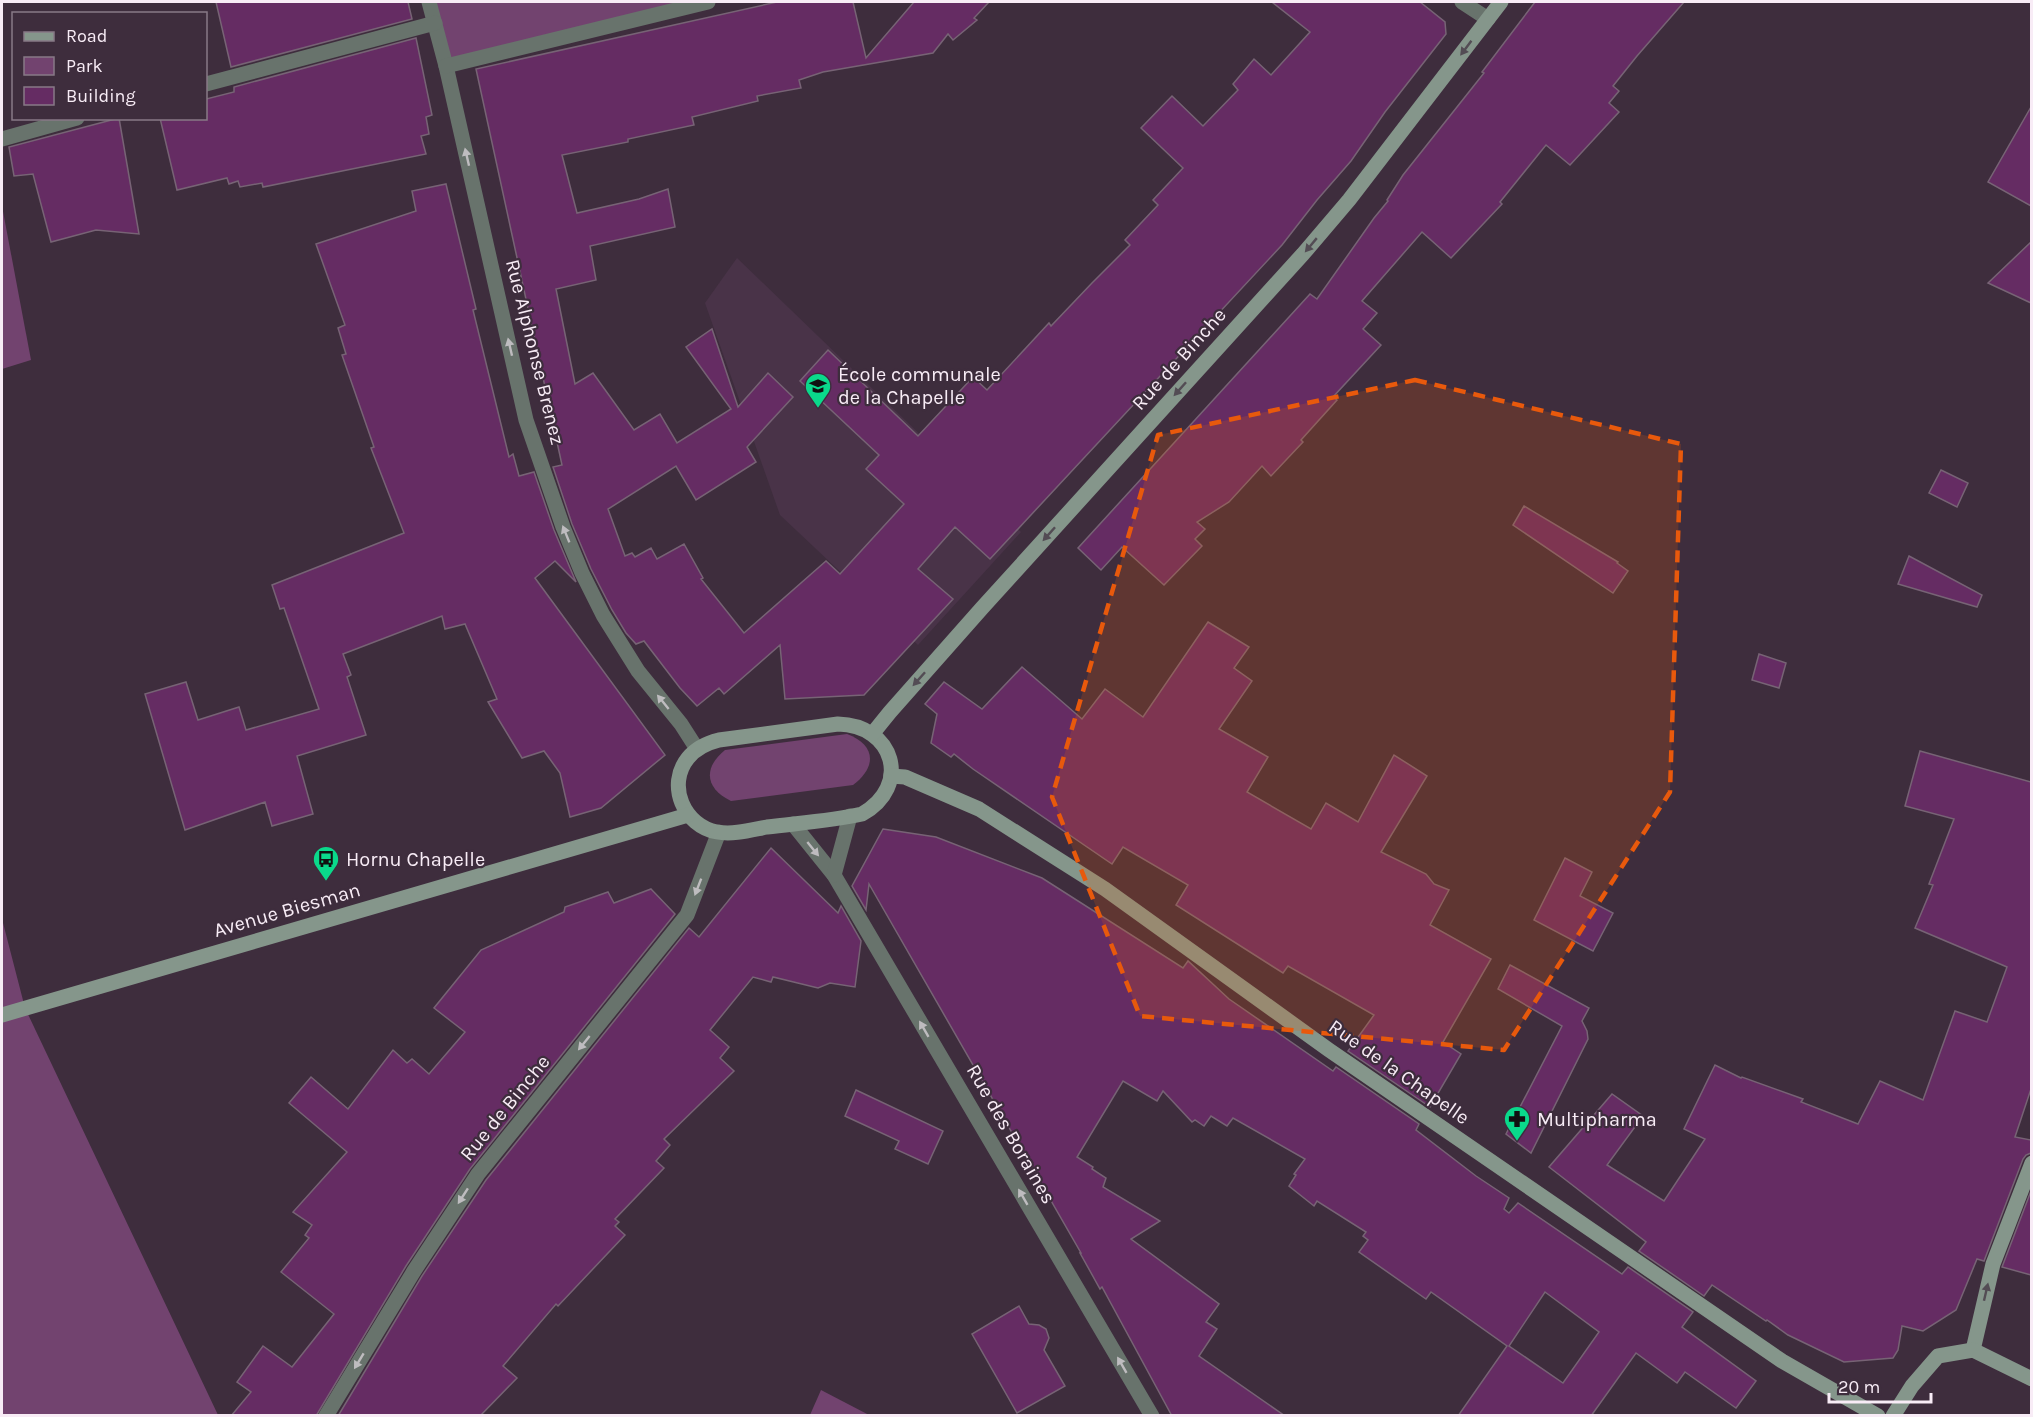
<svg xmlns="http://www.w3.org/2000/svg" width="2033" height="1417" font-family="Karla,sans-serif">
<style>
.built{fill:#493348}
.green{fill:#72436f}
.building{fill:#652c63;stroke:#776375;stroke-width:1.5;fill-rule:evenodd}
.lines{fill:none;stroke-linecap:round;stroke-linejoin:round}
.street{stroke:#68736c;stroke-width:15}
.secondary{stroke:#85968b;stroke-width:15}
.oneway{fill:#534c54}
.oneway2{fill:#bebcbf}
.marked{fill:#e8590c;fill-opacity:0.2;stroke:#e8590c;stroke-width:4.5;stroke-dasharray:12 8;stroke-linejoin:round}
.labels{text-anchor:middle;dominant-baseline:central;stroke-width:4.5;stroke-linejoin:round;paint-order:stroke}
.street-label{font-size:20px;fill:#f8ecf6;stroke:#3e2d3d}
.poi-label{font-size:20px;fill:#f8ecf6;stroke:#3e2d3d;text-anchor:start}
</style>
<rect width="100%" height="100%" fill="#3e2d3d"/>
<polygon class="built" points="737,258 1021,532 918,645 780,515 705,303"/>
<g class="green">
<polygon points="429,2 708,2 446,66"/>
<polygon points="2,206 31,360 2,369"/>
<path d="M 847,734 C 876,745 877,767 853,785 L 731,801 C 705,788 703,768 725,750 Z"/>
<polygon points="2,919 25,1008 218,1415 2,1415"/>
<polygon points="821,1390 869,1415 810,1415"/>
</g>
<g class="building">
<polygon points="216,2 408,2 412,19 231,67"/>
<polygon points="777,2 853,2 866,58 914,2 989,2 974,18 977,20 953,40 948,34 933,53 823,72 799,80 801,88 757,96 758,101 692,117 694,125 628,139 628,142 562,155 577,213 639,199 668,189 675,227 590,246 596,280 556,289 575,384 593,373 634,430 660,414 677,443 731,409 686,347 712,329 738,407 768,373 793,397 747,447 756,462 696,500 676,466 608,509 625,556 632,553 635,557 651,548 657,559 684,544 703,578 701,579 744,633 826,561 840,574 904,504 866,469 879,455 800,381 828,350 918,436 973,377 987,390 1049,323 1051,326 1092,283 1130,245 1125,240 1158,205 1153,200 1183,168 1141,128 1172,96 1203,126 1238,90 1233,84 1254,59 1271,75 1310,32 1272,2 1420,2 1445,22 1446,34 1385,112 1351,161 1317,200 1282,245 990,559 955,527 918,569 953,599 864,695 785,699 780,645 724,694 719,688 697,706 680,688 644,641 636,644 626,633 612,610 591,569 572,524 553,467 562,465 476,69"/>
<polygon points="1535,2 1684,2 1637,56 1613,86 1619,91 1609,103 1619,112 1570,165 1546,145 1500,202 1502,204 1451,258 1422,232 1362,301 1377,313 1363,329 1381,345 1333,397 1337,400 1301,440 1303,442 1271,476 1262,466 1229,502 1197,522 1205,529 1195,539 1202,546 1164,585 1122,547 1101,570 1078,548 1310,294 1317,299 1374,218 1388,201 1387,200 1403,175 1484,73 1482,72"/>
<polygon points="416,38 432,115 426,117 429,134 421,136 426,154 263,187 262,183 240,187 238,181 229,184 227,178 177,190 160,118 206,118 206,99 234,92 234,87"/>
<polygon points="2031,107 2031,206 1988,182"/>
<polygon points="119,118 139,234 96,230 51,242 33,174 14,176 9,147"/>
<polygon points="446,184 476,309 473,310 509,457 513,454 519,476 534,472 554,530 576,582 555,561 535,578 665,755 601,808 570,817 560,773 544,751 522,758 488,702 497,699 465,624 445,629 442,616 343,654 351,675 347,677 366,735 297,756 313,814 272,826 265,802 185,830 145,694 186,682 198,720 239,707 246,730 319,709 284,608 280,609 272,585 404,533 371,448 374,447 342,355 346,354 338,328 345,325 316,244 416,211 412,191"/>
<polygon points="2031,242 2031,303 1988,283"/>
<polygon points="1941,470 1968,483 1957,507 1929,493"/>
<polygon points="1524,506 1618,562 1617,563 1628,571 1613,593 1513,525"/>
<polygon points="1909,556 1982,595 1977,607 1898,584"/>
<polygon points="1208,622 1249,647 1234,668 1252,681 1219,729 1268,757 1247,792 1311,829 1326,803 1358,822 1394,755 1427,776 1381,852 1426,874 1434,884 1449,890 1430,925 1491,959 1443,1042 1461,1054 1430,1107 1348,1051 1374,1015 1288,966 1283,973 1176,905 1188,885 1123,847 1112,864 973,769 954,754 951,757 931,743 937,714 925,704 944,682 982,709 1022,667 1082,719 1105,689 1143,717"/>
<polygon points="1759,654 1786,663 1779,688 1752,680"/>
<polygon points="1920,751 2031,782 2031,1089 2015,1137 2031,1140 2031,1153 2026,1155 2023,1159 1984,1261 1977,1259 1956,1310 1923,1331 1902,1326 1898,1350 1893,1358 1844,1362 1788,1335 1767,1320 1766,1321 1712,1285 1704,1296 1639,1251 1646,1242 1549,1167 1612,1094 1643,1116 1607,1165 1664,1201 1705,1139 1684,1129 1715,1065 1741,1078 1742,1077 1803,1099 1801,1102 1858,1124 1880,1081 1923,1100 1955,1011 1987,1022 2007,967 1915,928 1933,885 1929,884 1954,819 1905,806"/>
<path d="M 883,829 L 936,837 L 1042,878 L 1183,968 L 1188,961 L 1229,999 L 1333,1071 L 1336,1067 L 1419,1124 L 1416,1130 L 1476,1176 L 1509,1198 L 1504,1209 L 1509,1213 L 1518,1203 L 1622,1274 L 1628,1267 L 1693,1312 L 1682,1327 L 1756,1381 L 1736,1408 L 1685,1372 L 1677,1383 L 1636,1353 L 1591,1416 L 1458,1416 L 1507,1346 L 1431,1292 L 1426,1299 L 1359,1252 L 1368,1240 L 1363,1236 L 1366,1232 L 1317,1201 L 1314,1206 L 1289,1186 L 1296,1175 L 1294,1174 L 1305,1159 L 1233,1118 L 1227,1126 L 1211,1116 L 1204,1126 L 1195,1120 L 1192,1122 L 1163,1091 L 1157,1101 L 1123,1081 L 1077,1157 L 1093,1167 L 1092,1169 L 1106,1178 L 1103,1187 L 1160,1221 L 1131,1239 L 1219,1304 L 1206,1322 L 1217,1329 L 1199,1356 L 1285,1416 L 1172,1416 L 1102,1287 L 1100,1289 L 1080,1253 L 1081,1253 L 869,884 L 866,910 L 852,886 ZM 1545,1292 L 1599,1332 L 1563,1383 L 1509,1346 Z"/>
<polygon points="771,848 838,913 841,906 861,941 855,987 830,983 818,988 773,977 771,982 753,977 710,1030 729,1047 720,1058 734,1071 664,1139 670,1145 656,1161 664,1168 615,1219 619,1222 615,1226 625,1235 558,1306 556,1304 503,1366 517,1378 480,1416 338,1416 422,1276 486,1180 689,928 699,937"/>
<polygon points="1565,858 1592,872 1580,896 1613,913 1593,951 1534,920"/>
<polygon points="651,889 675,914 470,1169 406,1266 316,1416 231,1416 251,1392 237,1382 263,1346 292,1367 334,1314 281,1272 309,1238 305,1235 312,1225 293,1212 347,1152 289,1103 311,1077 348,1109 393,1050 407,1063 412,1059 429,1074 465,1032 434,1008 481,950 564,912 565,907 608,892 614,903"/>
<polygon points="1510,965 1589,1008 1582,1021 1587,1031 1588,1039 1531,1153 1506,1134 1562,1026 1498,989"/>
<polygon points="856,1090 943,1131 928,1164 895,1149 899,1141 845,1116"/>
<polygon points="2031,1191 2031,1275 2002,1267"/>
<polygon points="1019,1306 1029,1324 1039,1325 1046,1329 1049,1338 1044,1350 1065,1386 1017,1413 972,1334"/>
</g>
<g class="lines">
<g class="street">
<polyline points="429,2 446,66 526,420 563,527 582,573 603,615 638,671 681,724 697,749"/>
<polyline points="1462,2 1488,19"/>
<polyline points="446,66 708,2"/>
<polyline points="206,84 435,23"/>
<polyline points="2,139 77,118"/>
<polyline points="793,824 834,875 1152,1416"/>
<polyline points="834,875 850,816"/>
<polyline points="326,1416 414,1271 478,1174 687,915 719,832"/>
</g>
<g class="secondary">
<path d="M 838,724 C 894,725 912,786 862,814 C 831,821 799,823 767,827 C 751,830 733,835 717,832 C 684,826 666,785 688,758 C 696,748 707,743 719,740 Z"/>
<polyline points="873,733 890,712 982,608 1303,254 1349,200 1501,2"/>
<polyline points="891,776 905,777 979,809 1105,889 1329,1050 1782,1361 1878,1416"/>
<polyline points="2,1015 688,815"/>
<polyline points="1973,1350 1993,1264 2032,1163"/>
<polyline points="1893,1416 1912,1386 1938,1356 1973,1350 2032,1379"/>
</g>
</g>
<defs><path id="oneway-solid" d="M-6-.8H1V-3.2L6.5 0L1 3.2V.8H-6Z" transform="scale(1.5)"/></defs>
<g class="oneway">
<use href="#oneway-solid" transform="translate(1466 48) rotate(127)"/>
<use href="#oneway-solid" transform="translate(1311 245) rotate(130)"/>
<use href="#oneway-solid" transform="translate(1180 389) rotate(132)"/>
<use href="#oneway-solid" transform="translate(1049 534) rotate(132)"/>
<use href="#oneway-solid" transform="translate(919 679) rotate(132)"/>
<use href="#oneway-solid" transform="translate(1986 1292) rotate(-77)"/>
</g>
<g class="oneway2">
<use href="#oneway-solid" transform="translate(467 157) rotate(-103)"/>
<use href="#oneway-solid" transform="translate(510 347) rotate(-103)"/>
<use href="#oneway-solid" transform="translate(566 534) rotate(-112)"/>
<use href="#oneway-solid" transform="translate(663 702) rotate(-129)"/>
<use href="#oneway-solid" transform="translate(813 849) rotate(51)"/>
<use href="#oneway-solid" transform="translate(698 887) rotate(111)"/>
<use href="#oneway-solid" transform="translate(924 1029) rotate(-120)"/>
<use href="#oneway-solid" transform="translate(584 1043) rotate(129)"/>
<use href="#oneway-solid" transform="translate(463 1196) rotate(123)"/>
<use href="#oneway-solid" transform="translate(1023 1197) rotate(-120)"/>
<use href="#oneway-solid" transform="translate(359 1361) rotate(121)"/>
<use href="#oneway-solid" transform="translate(1122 1365) rotate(-120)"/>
</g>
<path class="marked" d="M 1415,380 L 1681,444 L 1670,792 L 1504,1050 L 1140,1016 L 1052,797 L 1158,435 Z"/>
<defs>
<g id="school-pin" transform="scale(1.35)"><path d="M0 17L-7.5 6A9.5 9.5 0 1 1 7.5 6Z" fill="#0ad98b" stroke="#3e2d3d"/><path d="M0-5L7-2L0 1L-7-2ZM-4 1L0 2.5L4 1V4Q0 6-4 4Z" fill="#111"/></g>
<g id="bus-pin" transform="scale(1.35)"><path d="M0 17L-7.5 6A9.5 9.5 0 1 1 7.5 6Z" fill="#0ad98b" stroke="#3e2d3d"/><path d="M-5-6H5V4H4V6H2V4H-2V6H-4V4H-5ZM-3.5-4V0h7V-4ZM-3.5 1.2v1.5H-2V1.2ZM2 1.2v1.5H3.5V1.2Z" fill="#111"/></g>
<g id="pharmacy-pin" transform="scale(1.35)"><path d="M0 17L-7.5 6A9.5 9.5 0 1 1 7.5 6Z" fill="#0ad98b" stroke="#3e2d3d"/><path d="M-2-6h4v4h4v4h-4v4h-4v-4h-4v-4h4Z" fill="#111"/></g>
</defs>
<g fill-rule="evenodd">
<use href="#school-pin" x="818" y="386"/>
<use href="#bus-pin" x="326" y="859"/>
<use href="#pharmacy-pin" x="1517" y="1119"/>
</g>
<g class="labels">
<g class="street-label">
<text transform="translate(535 352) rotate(76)">Rue Alphonse Brenez</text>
<text transform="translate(1179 359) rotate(-48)">Rue de Binche</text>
<text transform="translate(287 910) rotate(-16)">Avenue Biesman</text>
<text transform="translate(1399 1072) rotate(35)">Rue de la Chapelle</text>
<text transform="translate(505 1108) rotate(-51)">Rue de Binche</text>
<text transform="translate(1011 1134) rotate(60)">Rue des Boraines</text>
</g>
<g class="poi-label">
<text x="838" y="374">École communale<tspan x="838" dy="23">de la Chapelle</tspan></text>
<text x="346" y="859">Hornu Chapelle</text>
<text x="1537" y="1119">Multipharma</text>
</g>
</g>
<rect width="2033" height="1417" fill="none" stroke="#f8ecf6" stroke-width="6"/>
<rect x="12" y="12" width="195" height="108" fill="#3e2d3d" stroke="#887987" stroke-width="1.5"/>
<rect x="24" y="32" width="30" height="9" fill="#85968b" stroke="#887987" stroke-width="1.5"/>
<text x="66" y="42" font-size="18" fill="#f8ecf6">Road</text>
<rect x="24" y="57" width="30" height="18" fill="#72436f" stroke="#887987" stroke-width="1.5"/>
<text x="66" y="72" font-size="18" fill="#f8ecf6">Park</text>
<rect x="24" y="87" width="30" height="18" fill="#652c63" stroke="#887987" stroke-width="1.5"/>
<text x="66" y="102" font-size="18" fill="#f8ecf6">Building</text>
<path d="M1829 1393v9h102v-9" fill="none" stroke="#f8ecf6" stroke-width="3"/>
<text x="1838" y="1393" font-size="18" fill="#f8ecf6" stroke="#3e2d3d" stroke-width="4.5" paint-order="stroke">20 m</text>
</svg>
